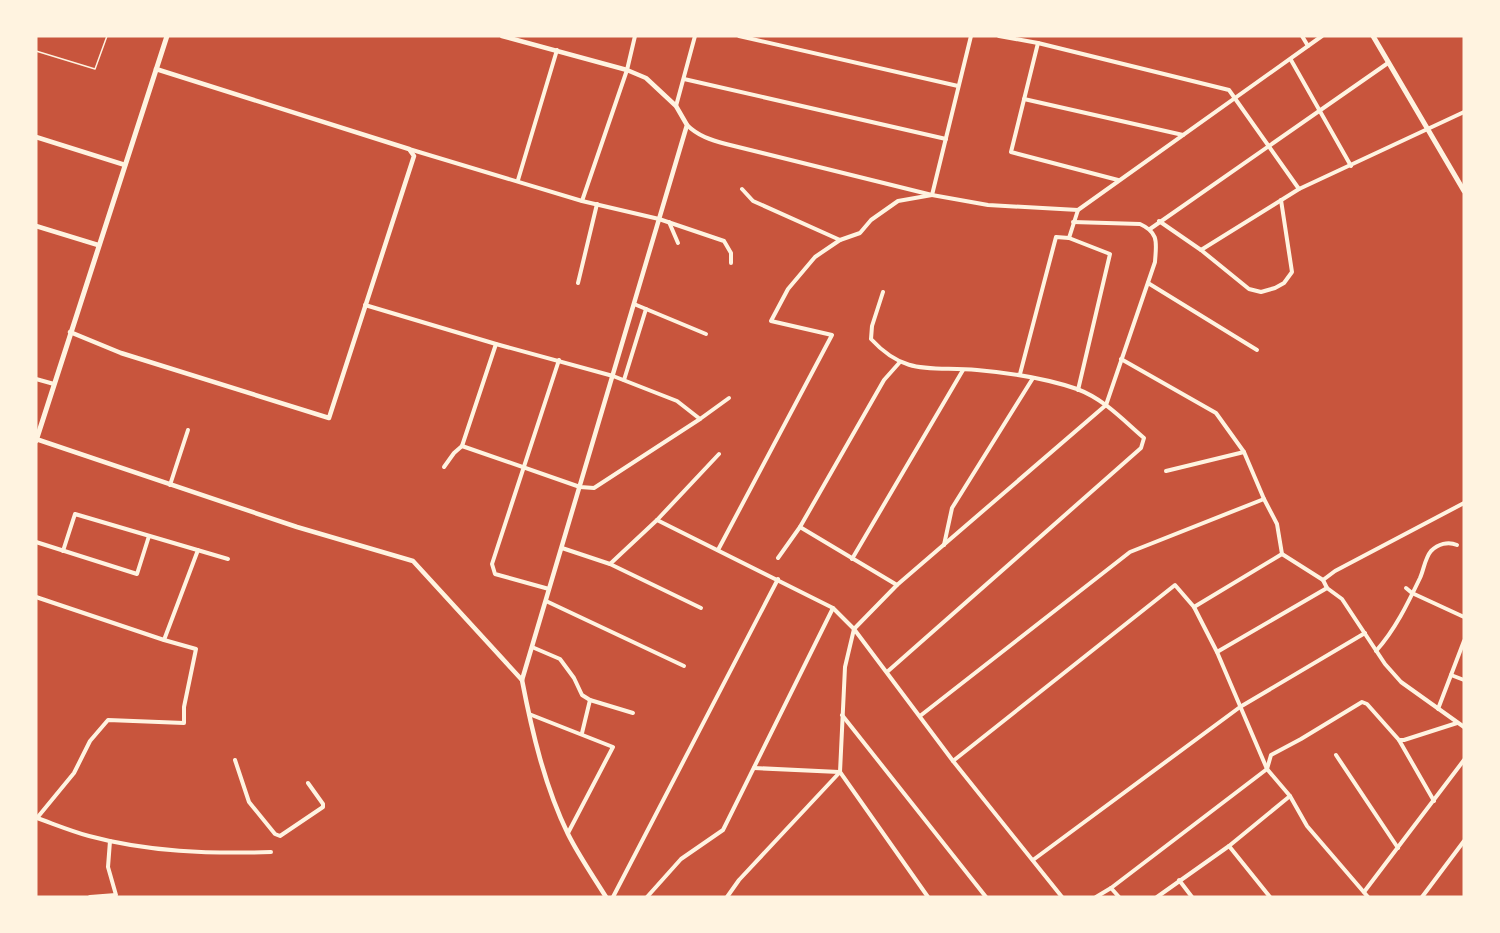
<svg xmlns="http://www.w3.org/2000/svg" width="1500" height="933" font-family="'PT Serif',serif">
<style>
.lines{fill:none;stroke-linecap:round;stroke-linejoin:round}
.service{stroke:#fff3e0;stroke-width:1.5}
.minor{stroke:#fff3e0;stroke-width:4}
.tertiary{stroke:#fff3e0;stroke-width:4.5}
.secondary{stroke:#fff3e0;stroke-width:5}
.primary{stroke:#fff3e0;stroke-width:5}
</style>
<rect width="100%" height="100%" fill="#c8553d"/>
<g class="lines">
<polyline class="service" points="36,51 95,69 107,36"/>
<g class="minor">
<polyline points="739,36 958,86"/>
<polyline points="999,36 1038,43 1229,90 1299,189"/>
<polyline points="1302,36 1308,46"/>
<polyline points="1038,43 1011,152 1118,180"/>
<polyline points="1291,60 1351,166"/>
<polyline points="684,79 946,139"/>
<polyline points="1024,99 1183,135"/>
<polyline points="676,106 695,36"/>
<path d="M 687,125 C 698,136 711,140 726,144 L 932,195 L 988,205 L 1078,210"/>
<polyline points="409,149 582,201 659,219 724,241 731,253 731,263"/>
<polyline points="518,180 557,50"/>
<polyline points="742,189 753,201 840,240 860,233 871,220 898,201 932,195 971,36"/>
<polyline points="582,201 627,70 635,36"/>
<polyline points="1159,221 1201,250 1249,289 1261,292 1275,288 1284,283 1292,272 1281,200"/>
<polyline points="669,222 678,243"/>
<polyline points="1150,229 1388,63"/>
<polyline points="1069,238 1110,254 1078,390"/>
<polyline points="1201,250 1299,189 1464,112"/>
<polyline points="578,283 597,204"/>
<polyline points="1148,283 1257,350"/>
<path d="M 883,292 L 872,326 L 871,339 C 906,377 932,366 977,370 C 1011,373 1045,378 1077,389 C 1104,399 1123,420 1144,438 L 1141,448 L 887,672"/>
<polyline points="634,304 706,334"/>
<polyline points="365,305 496,344 613,376 677,401 700,419 594,488 580,487 462,446"/>
<polyline points="1121,359 1216,413 1244,452 1264,499 1277,524 1282,554 1323,580 1327,588 1342,599 1385,664 1401,682 1464,727"/>
<polyline points="1020,374 1056,237 1069,238 1078,210 1322,36"/>
<polyline points="36,379 54,384"/>
<polyline points="624,380 646,309"/>
<polyline points="700,419 729,398"/>
<polyline points="444,467 454,453 462,446 496,344"/>
<polyline points="1166,471 1244,452"/>
<polyline points="170,485 188,430"/>
<polyline points="657,520 833,608 854,629 953,761 1062,897"/>
<polyline points="800,527 897,585"/>
<polyline points="36,542 137,574 149,536"/>
<polyline points="944,545 952,508 1033,378"/>
<polyline points="562,548 610,564 701,608"/>
<polyline points="718,550 832,335 771,321 788,289 815,257 840,240"/>
<polyline points="63,551 75,514 228,559"/>
<polyline points="778,558 800,527 884,380 900,362"/>
<polyline points="852,559 963,370"/>
<polyline points="610,564 657,520 719,454"/>
<polyline points="1323,580 1335,571 1464,503"/>
<polyline points="1406,588 1412,593 1464,617"/>
<polyline points="549,589 495,574 492,564 559,360"/>
<polyline points="36,597 164,640 196,649 184,707 184,723 108,720 90,741 74,773 37,818"/>
<polyline points="546,601 684,666"/>
<polyline points="1194,607 1282,554"/>
<polyline points="164,640 198,550"/>
<polyline points="532,647 560,659 574,678 582,695 590,700 633,713"/>
<path d="M 1376,651 C 1395,630 1408,603 1420,578 C 1424,569 1425,558 1431,551 C 1438,544 1448,541 1457,545"/>
<polyline points="1217,652 1327,588"/>
<polyline points="1451,675 1464,680"/>
<polyline points="1438,709 1464,641"/>
<polyline points="529,714 613,747 568,833"/>
<polyline points="842,715 986,897"/>
<polyline points="920,716 1130,552 1264,499"/>
<polyline points="582,733 590,700"/>
<polyline points="1399,740 1434,801"/>
<polyline points="1336,755 1398,848"/>
<polyline points="235,760 249,802 275,834 280,836 323,807 323,804 308,783"/>
<polyline points="953,761 1175,585 1194,607 1217,652 1267,769 1290,796 1307,826 1368,897"/>
<polyline points="754,768 839,772"/>
<polyline points="840,772 928,897"/>
<path d="M 37,818 C 54,824 71,831 89,836 C 148,852 210,854 271,852"/>
<polyline points="1229,846 1270,897"/>
<polyline points="1033,860 1240,707 1365,633"/>
<polyline points="1179,880 1192,897"/>
<polyline points="1111,888 1119,897"/>
<polyline points="1364,892 1464,760"/>
<polyline points="90,897 116,895 108,867 110,841"/>
<polyline points="613,897 778,579"/>
<polyline points="647,897 681,859 723,830 833,608"/>
<path d="M 727,897 L 739,880 L 840,772 L 845,667 L 854,629 L 897,585 L 1106,405 L 1155,262 C 1156,244 1160,233 1140,224 L 1073,222"/>
<polyline points="1096,897 1111,888 1267,769 1271,755 1301,739 1362,702 1367,704 1399,740 1404,740 1457,723"/>
<polyline points="1157,897 1229,846 1290,796"/>
<polyline points="1422,897 1464,841"/>
</g>
<g class="tertiary">
<path d="M 502,36 L 627,70 L 646,78 L 676,106 L 687,125 L 522,680 C 532,732 545,787 568,834 C 579,856 593,876 606,897"/>
<polyline points="36,137 125,165"/>
<polyline points="36,226 98,245"/>
<polyline points="70,332 121,353 329,418 414,156 409,149 156,69"/>
<polyline points="36,439 297,527 413,561 522,680"/>
</g>
<polyline class="secondary" points="36,441 167,36"/>
<polyline class="primary" points="1373,36 1464,191"/>
</g>
<rect width="1500" height="933" fill="none" stroke="#fff3e0" stroke-width="75"/>
</svg>
